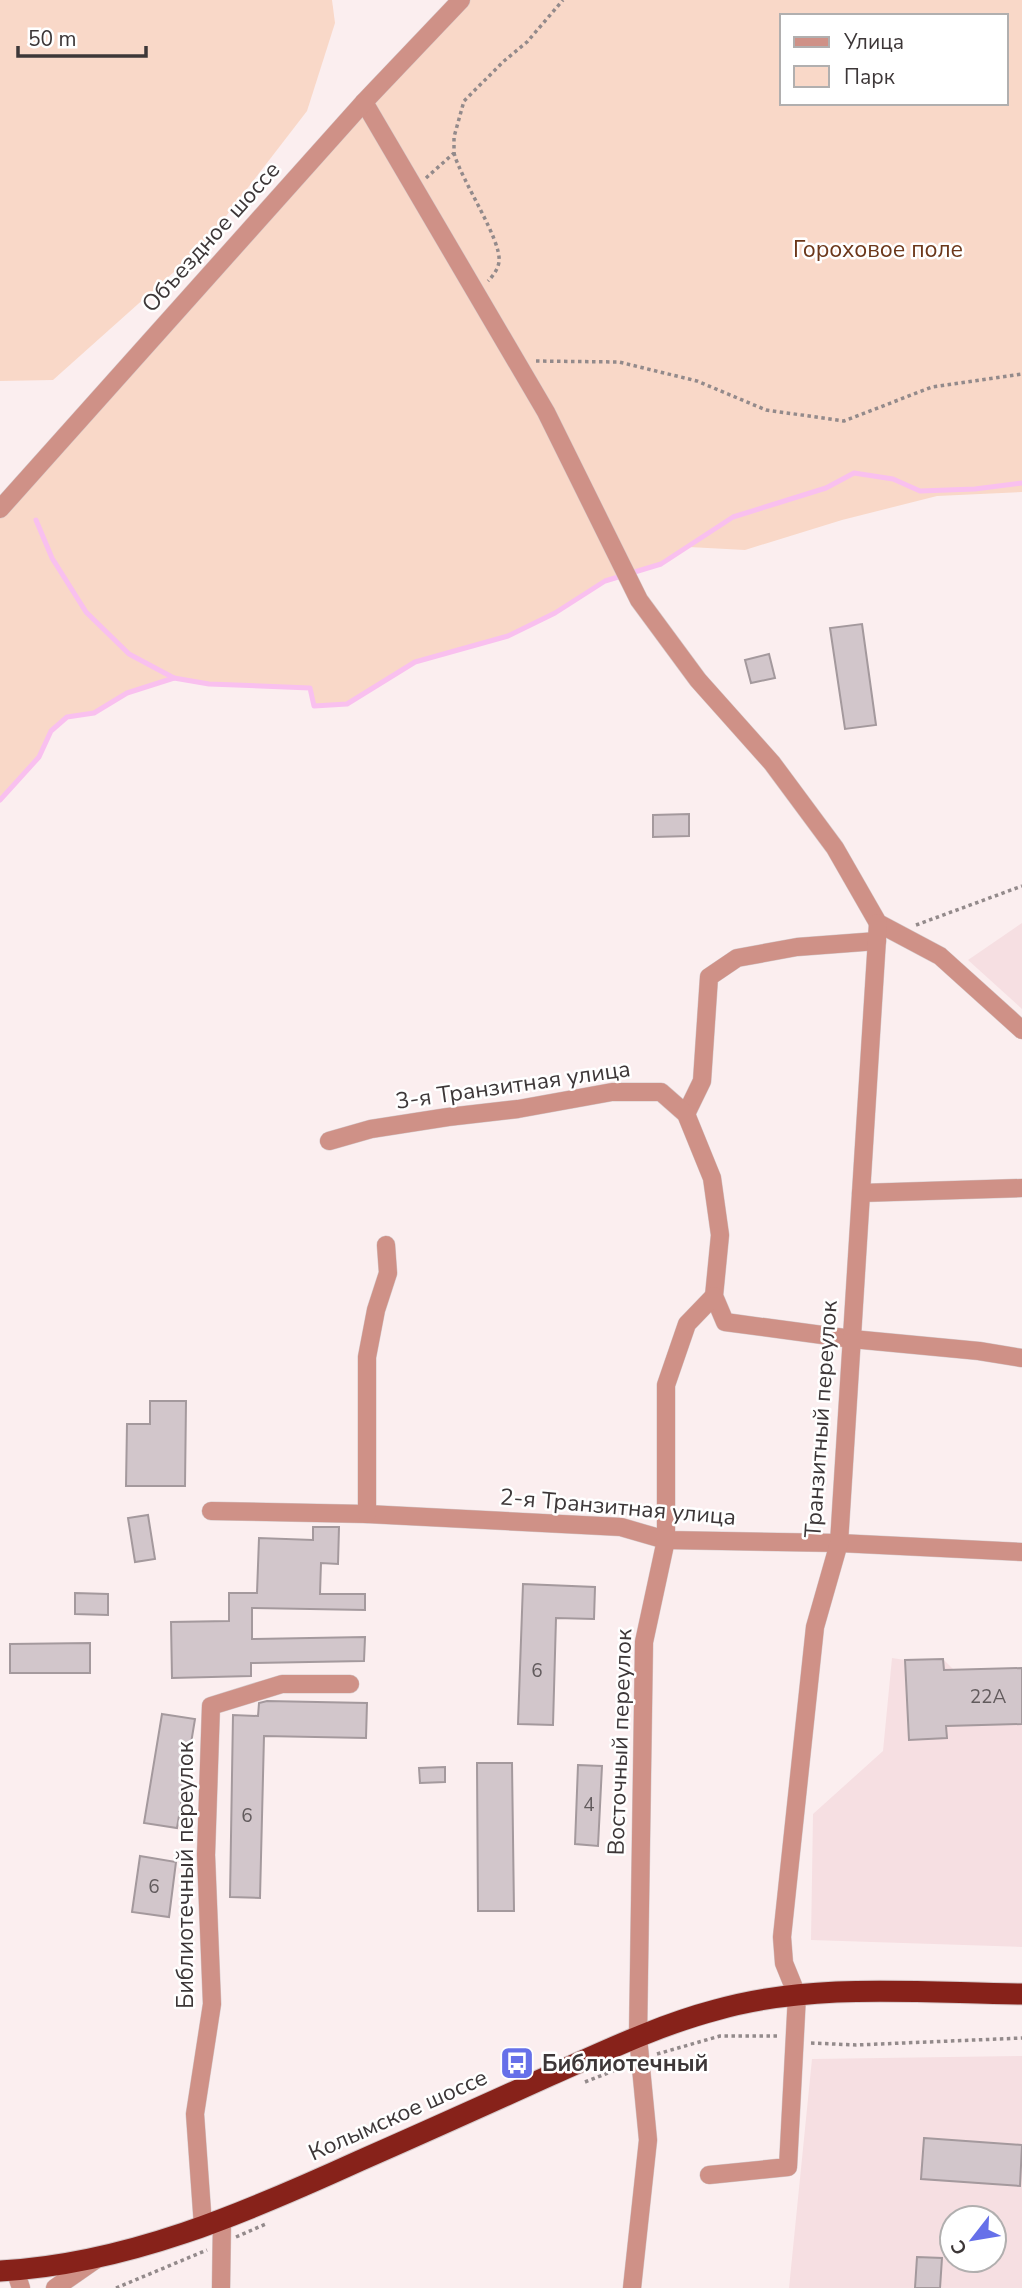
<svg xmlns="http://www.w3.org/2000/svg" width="1022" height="2288" font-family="'Nunito Sans',sans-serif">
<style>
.built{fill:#f6dfe2;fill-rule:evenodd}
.green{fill:#f9d8c8;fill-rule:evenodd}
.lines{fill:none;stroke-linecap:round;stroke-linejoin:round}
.stream{stroke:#f9c0ef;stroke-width:5}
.building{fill:#d2c6cb;stroke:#a4999d;stroke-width:2}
.minor-casing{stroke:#d5c9ca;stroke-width:19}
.highway-casing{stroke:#d5c9ca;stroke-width:23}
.path{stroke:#938a8b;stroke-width:3.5;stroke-dasharray:3.5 3.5;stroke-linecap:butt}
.minor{stroke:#cf9187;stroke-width:18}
.highway{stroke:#87221a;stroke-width:21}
.labels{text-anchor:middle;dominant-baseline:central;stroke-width:5;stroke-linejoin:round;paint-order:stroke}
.number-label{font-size:19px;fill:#625b5d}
.street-label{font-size:23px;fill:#3d3738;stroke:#fff}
.park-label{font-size:23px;fill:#6c371a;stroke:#fff}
.poi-label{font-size:23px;font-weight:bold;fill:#3d3738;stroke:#fff;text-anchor:start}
</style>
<rect width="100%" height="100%" fill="#fbeeef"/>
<g class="built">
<polygon points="1022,923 1022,1009 968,960"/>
<polygon points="892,1658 905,1660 943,1659 954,1670 1022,1668 1022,1947 811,1940 813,1814 883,1751"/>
<path d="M 1022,2056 L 1022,2288 L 789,2288 L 812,2059 ZM 952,2218 L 994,2218 L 994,2260 L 952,2260 Z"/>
</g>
<g class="green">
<polygon points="0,0 332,0 335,23 307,111 203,246 53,380 0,381"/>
<path d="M 461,0 L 1022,0 L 1022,492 L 937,496 L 842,520 L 745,550 L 689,547 L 661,564 L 605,581 L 555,613 L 508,636 L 415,662 L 347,704 L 314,706 L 309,688 L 209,684 L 174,678 L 127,693 L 94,713 L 67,717 L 51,731 L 39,757 L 0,800 L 0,509 ZM 782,16 L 1006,16 L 1006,103 L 782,103 Z"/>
</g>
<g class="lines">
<g class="stream">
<polyline points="36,520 52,558 86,612 129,654 174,678"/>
<polyline points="0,800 39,757 51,731 67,717 94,713 127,693 174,678 209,684 310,688 314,706 347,704 415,662 508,636 555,613 605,581 661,564 733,517 826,488 854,473 893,479 920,491 975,489 1022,483"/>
</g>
</g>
<g class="building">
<polygon points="862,624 876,725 845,729 830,628"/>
<polygon points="769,654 775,678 751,683 745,660"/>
<polygon points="689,814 689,836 653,837 653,815"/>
<polygon points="150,1401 186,1401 185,1486 126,1486 127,1424 150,1424"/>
<polygon points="148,1515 155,1559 135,1562 128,1518"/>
<polygon points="313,1527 339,1527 338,1564 321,1563 320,1594 365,1594 365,1610 252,1608 252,1639 365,1637 364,1661 251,1663 251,1676 172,1678 171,1622 229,1621 229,1593 257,1593 259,1538 313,1540"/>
<polygon points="523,1584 595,1587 594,1619 556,1618 553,1725 518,1724"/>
<polygon points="75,1593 108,1594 108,1615 75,1614"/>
<polygon points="90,1643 90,1673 10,1673 10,1644"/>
<polygon points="943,1659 944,1670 1022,1668 1022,1724 946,1726 947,1738 909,1740 905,1660"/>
<polygon points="267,1701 367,1703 366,1738 264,1736 260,1898 230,1897 233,1715 258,1716 259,1703"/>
<polygon points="162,1714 195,1719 177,1828 144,1823"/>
<polygon points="477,1763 512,1763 514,1911 478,1911"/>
<polygon points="578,1765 602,1766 598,1846 575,1844"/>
<polygon points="445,1767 445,1782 420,1783 419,1768"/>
<polygon points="140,1856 176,1862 169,1917 132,1912"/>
<polygon points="924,2138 1022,2145 1020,2186 921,2179"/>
<polygon points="917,2257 942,2258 940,2288 915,2288"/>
</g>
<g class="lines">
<g class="minor-casing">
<g id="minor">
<polyline points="364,102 546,412 639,600 698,680 772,763 835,848 878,923 940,956 1022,1030"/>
<polyline points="0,509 364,102 461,0"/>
<polyline points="686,1114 702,1081 709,977 737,958 797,947 877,941"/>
<polyline points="329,1141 371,1129 448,1117 518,1109 612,1092 661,1092 686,1114 712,1178 720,1235 714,1296 725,1322 852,1339 979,1351 1022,1358"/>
<polyline points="861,1193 1022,1188"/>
<polyline points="211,1511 367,1514 621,1527 666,1540 839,1543 1022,1552"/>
<polyline points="367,1514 367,1357 376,1310 388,1273 386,1245"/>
<polyline points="709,2175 788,2167 797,1995 784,1963 782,1937 815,1627 839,1543 878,923"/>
<polyline points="203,2226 195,2114 212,2004 206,1855 211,1706 282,1684 350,1684"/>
<polyline points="15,2270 21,2288"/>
<polyline points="55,2288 98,2258"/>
<polyline points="221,2288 222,2220"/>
<polyline points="632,2288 648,2140 638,2037 644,1642 666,1540 666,1385 687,1324 714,1296"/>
</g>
</g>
<g class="highway-casing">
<path id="highway" d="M 0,2271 C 127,2264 245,2213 359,2161 C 423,2133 487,2104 551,2075 C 605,2051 659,2025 716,2010 C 814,1982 921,1993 1022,1994"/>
</g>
<g class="path">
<path d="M 454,153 C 461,180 502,240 499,262 C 498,269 493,276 488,281"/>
<polyline points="426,178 454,153 454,137 464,101 504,61 527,42 563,0"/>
<polyline points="536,361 619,362 697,381 766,410 844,421 932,387 1022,374"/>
<polyline points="916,925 1022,886"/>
<polyline points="811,2043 856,2045 1022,2038"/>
<polyline points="657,2054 720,2036 779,2036"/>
<polyline points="585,2082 623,2067"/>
<polyline points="236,2237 268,2223"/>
<polyline points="116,2288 207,2250"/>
</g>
<use href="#minor" class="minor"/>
<use href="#highway" class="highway"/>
</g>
<defs>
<g id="bus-square" transform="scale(1.75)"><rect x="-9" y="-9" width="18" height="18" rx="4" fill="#6670e9" stroke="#fff"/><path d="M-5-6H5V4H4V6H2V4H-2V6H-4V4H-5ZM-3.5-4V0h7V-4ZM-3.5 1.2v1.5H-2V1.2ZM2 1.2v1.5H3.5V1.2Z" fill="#fff"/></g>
</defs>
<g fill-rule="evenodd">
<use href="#bus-square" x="517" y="2063"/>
</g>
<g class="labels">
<g class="number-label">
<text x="537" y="1671">6</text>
<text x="988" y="1697">22А</text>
<text x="589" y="1805">4</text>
<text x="247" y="1816">6</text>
<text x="154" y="1887">6</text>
</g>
<g class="street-label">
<text transform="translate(211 237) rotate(-48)">Объездное шоссе</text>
<text transform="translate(513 1085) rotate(-8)">3-я Транзитная улица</text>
<text transform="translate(821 1419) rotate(-86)">Транзитный переулок</text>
<text transform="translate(618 1507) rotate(5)">2-я Транзитная улица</text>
<text transform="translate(620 1742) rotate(-88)">Восточный переулок</text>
<text transform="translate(185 1875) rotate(-90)">Библиотечный переулок</text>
<text transform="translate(398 2115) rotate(-24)">Колымское шоссе</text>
</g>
<g class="park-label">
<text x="878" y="249">Гороховое поле</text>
</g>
<g class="poi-label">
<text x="542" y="2063">Библиотечный</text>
</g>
</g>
<rect x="780" y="14" width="228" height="91" fill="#ffffff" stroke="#b1afaf" stroke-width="2"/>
<rect x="794" y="37" width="35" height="10" fill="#cf9187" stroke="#b1afaf" stroke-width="2"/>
<text x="844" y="49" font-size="21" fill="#3d3738">Улица</text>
<rect x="794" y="66" width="35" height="21" fill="#f9d8c8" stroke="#b1afaf" stroke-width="2"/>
<text x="844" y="84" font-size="21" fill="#3d3738">Парк</text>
<g transform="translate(973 2239) rotate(239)"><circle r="33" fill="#ffffff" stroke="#b1afaf" stroke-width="2"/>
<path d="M0-5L12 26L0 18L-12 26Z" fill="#6670e9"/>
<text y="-10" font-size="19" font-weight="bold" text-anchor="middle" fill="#3d3738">С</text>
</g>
<path d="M18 46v10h128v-10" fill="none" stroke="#3d3738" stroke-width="3.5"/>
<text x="28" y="46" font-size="21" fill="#3d3738" stroke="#ffffff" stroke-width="5" paint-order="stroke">50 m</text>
</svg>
